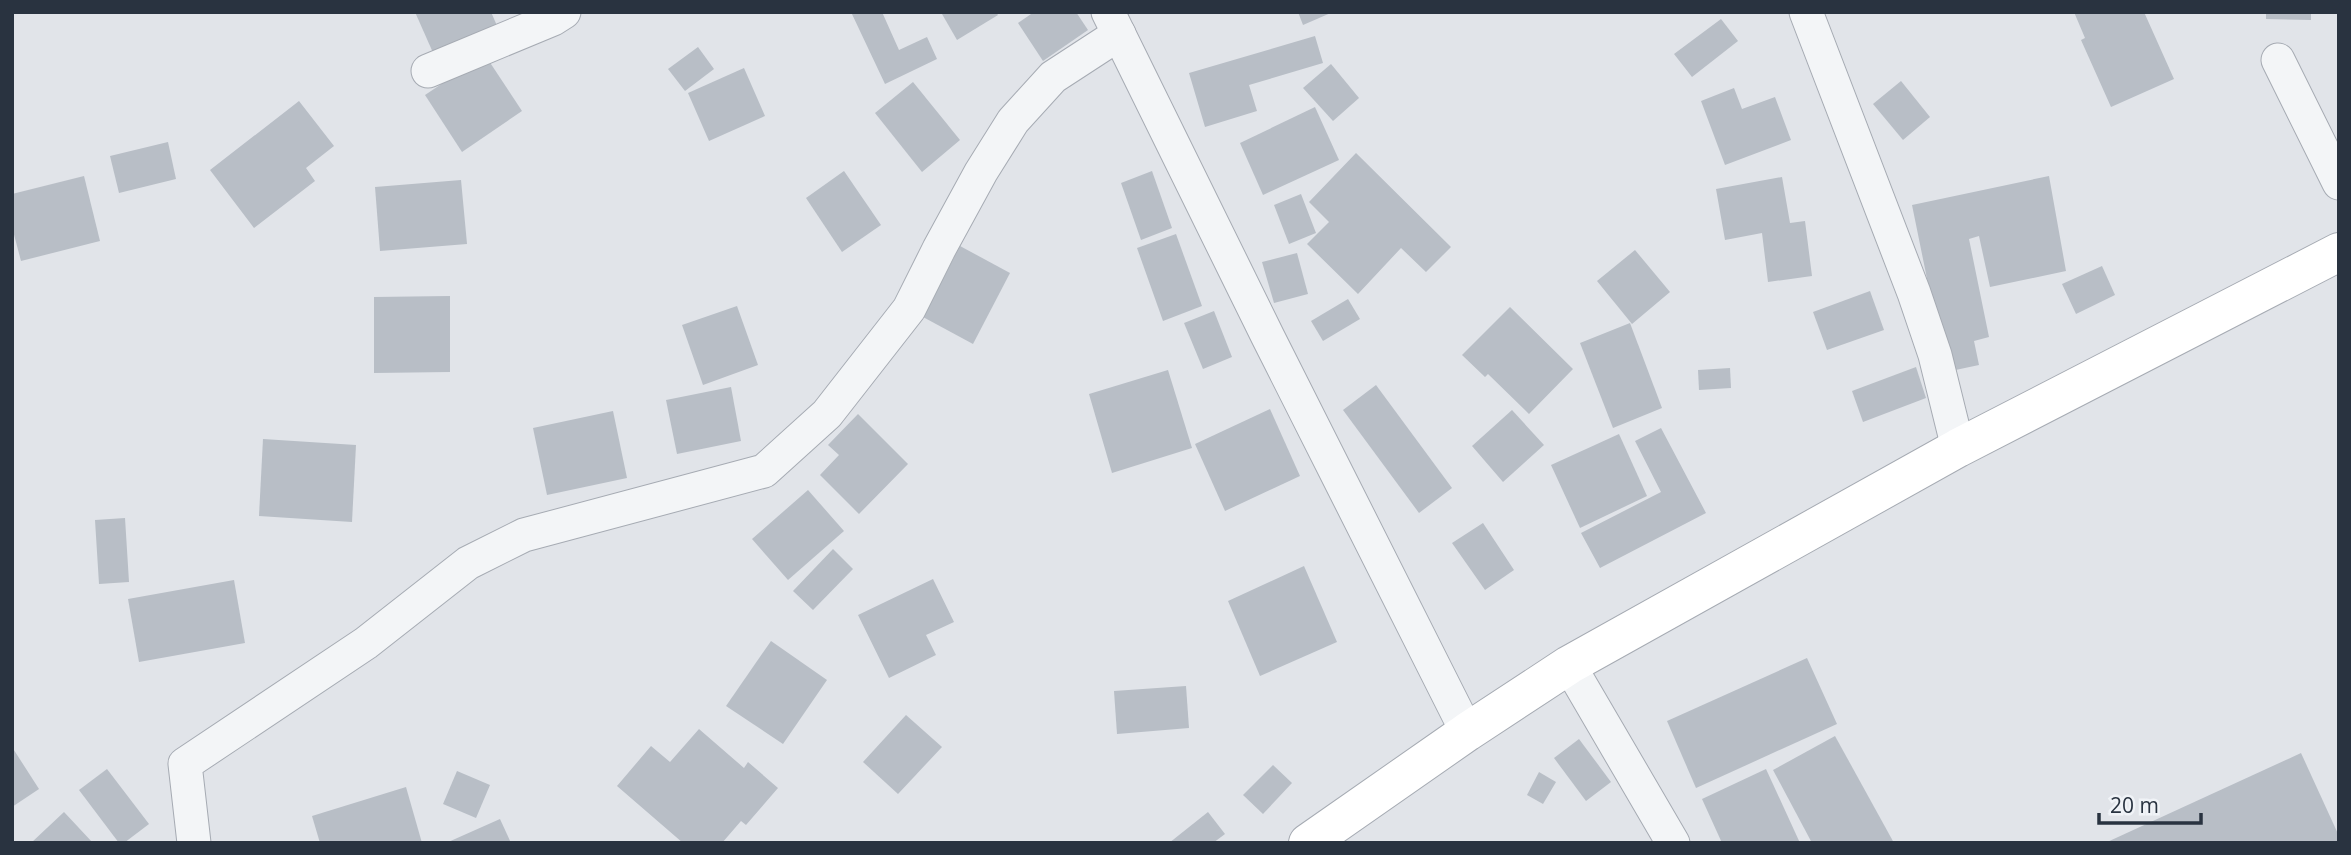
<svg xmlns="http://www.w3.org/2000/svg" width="2351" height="855" font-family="'Open Sans',sans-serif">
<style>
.building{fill:#b8bec6}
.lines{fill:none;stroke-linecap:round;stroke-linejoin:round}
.minor-casing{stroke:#a6abb3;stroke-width:35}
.secondary-casing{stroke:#a6abb3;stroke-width:40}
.minor{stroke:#f3f5f7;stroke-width:33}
.secondary{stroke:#fff;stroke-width:38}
</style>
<rect width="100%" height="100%" fill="#e1e4e9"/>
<g class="building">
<polygon points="415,12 491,12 501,35 438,64"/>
<polygon points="851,12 882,12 899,50 927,37 937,59 885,84"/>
<polygon points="945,12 996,12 998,15 957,40 942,14"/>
<polygon points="1034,12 1076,12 1088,30 1043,61 1018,23"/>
<polygon points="1298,12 1333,12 1303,25"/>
<polygon points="2074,12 2144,12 2174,79 2111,107 2081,40 2085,38"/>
<polygon points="2266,12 2311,12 2311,20 2266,19"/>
<polygon points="1721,19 1738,41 1692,77 1674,54"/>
<polygon points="1315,36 1323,63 1249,85 1257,111 1205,127 1189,73"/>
<polygon points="698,47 714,69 685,91 668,69"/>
<polygon points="485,55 522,111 462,152 425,95"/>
<polygon points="1331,64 1359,98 1333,121 1303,88"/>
<polygon points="744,68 765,116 709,141 688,93"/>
<polygon points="1901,81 1930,117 1903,140 1873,104"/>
<polygon points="913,82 960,140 922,172 875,113"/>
<polygon points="1734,88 1742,109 1775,97 1791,140 1725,165 1701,101"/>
<polygon points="299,101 334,146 306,168 315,181 254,228 210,170"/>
<polygon points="1315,107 1339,160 1263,195 1240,143"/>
<polygon points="168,142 176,179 119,193 110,156"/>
<polygon points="1356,153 1451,247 1426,272 1401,248 1358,294 1307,244 1329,222 1309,202"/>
<polygon points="844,171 881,225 842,252 806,198"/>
<polygon points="1152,171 1172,228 1141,240 1121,183"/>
<polygon points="84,176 100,241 21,261 12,227 12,194"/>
<polygon points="2049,176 2066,271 1990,287 1979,236 1969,239 1989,337 1974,341 1979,365 1946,372 1912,205"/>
<polygon points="1782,177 1790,223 1805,221 1812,276 1768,282 1762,233 1725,240 1716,189"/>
<polygon points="461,180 467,244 380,251 375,187"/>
<polygon points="1301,194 1316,233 1289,244 1274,205"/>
<polygon points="1176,234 1202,306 1163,321 1137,248"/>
<polygon points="960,246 1010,273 973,344 923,317"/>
<polygon points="1635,250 1670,292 1632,324 1597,281"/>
<polygon points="1297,253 1308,294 1274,303 1262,262"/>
<polygon points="2102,266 2115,295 2076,314 2062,284"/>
<polygon points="1870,291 1884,330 1827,350 1813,312"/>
<polygon points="450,296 450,372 374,373 374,297"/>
<polygon points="1348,299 1360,319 1323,341 1311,321"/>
<polygon points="737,306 758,365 703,385 682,325"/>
<polygon points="1510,307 1573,369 1529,414 1488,374 1485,377 1462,355"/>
<polygon points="1214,311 1232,357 1203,369 1184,323"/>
<polygon points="1630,323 1662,408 1613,428 1580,343"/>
<polygon points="1916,367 1926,398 1863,422 1852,391"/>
<polygon points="1730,368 1731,388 1699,390 1698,370"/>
<polygon points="1168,370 1192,448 1112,473 1089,394"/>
<polygon points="1376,385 1452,488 1419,513 1343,410"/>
<polygon points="731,387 741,441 677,454 666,400"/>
<polygon points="1270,409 1300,476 1225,511 1195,444"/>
<polygon points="1512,410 1544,445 1503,482 1472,446"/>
<polygon points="613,411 627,478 547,495 533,428"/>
<polygon points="858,414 908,464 859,514 820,475 839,455 828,445"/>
<polygon points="1661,428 1706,513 1600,568 1581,533 1661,492 1635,441"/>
<polygon points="1619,434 1647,496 1580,528 1551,465"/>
<polygon points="263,439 356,445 352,522 259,516"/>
<polygon points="808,490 844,531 788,580 752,539"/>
<polygon points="125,518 129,582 99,584 95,520"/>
<polygon points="1483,523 1514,570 1485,590 1452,543"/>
<polygon points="833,549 853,569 813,610 793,591"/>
<polygon points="1304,566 1337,642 1260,676 1228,601"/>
<polygon points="933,579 954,622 926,635 936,655 889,678 858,615"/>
<polygon points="234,580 245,643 139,662 128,599"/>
<polygon points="771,641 827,680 783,744 726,706"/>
<polygon points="1807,658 1837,724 1696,788 1667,721"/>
<polygon points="1186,686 1189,728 1117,734 1114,691"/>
<polygon points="906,715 942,747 898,794 863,762"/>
<polygon points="699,729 744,768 748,762 778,788 746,825 741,821 722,843 683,843 617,786 651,746 670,762"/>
<polygon points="1835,736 1894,843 1812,843 1773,770"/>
<polygon points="1579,739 1611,782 1586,801 1554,758"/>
<polygon points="12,747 39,789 12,807"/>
<polygon points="2301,753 2339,836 2339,843 2105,843"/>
<polygon points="1273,765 1292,783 1263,814 1243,795"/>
<polygon points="107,769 149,824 124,843 119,843 79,790"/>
<polygon points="1766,769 1800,843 1722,843 1702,799"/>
<polygon points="457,771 490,785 476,818 443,804"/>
<polygon points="1539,772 1556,782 1543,804 1527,795"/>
<polygon points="406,787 422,843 320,843 312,816"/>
<polygon points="64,812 93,843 31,843"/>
<polygon points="1208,812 1225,834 1213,843 1169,843"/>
<polygon points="500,819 511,843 446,843"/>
</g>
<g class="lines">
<g class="minor-casing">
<g id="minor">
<polyline points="1108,12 1268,337 1467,732"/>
<polyline points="1806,12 1914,293 1935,355 1958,448"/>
<polyline points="2278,60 2339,183"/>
<polyline points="428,71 553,19 564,12"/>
<polyline points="1569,665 1673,843"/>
<polyline points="194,843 185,764 366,643 468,563 524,535 764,471 827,414 909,309 939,249 981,172 1013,121 1053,77 1119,34"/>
</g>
</g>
<g class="secondary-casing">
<polyline id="secondary" points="1308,843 1467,732 1569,665 1958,448 2339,252"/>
</g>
<use href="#minor" class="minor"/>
<use href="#secondary" class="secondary"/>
</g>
<rect width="2351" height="855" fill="none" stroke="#293340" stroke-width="28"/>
<path d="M2099 813v10h102v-10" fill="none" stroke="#293340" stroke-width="3.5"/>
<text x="2110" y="813" font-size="21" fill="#293340" stroke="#f0f3f7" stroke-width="5" paint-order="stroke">20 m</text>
</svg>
